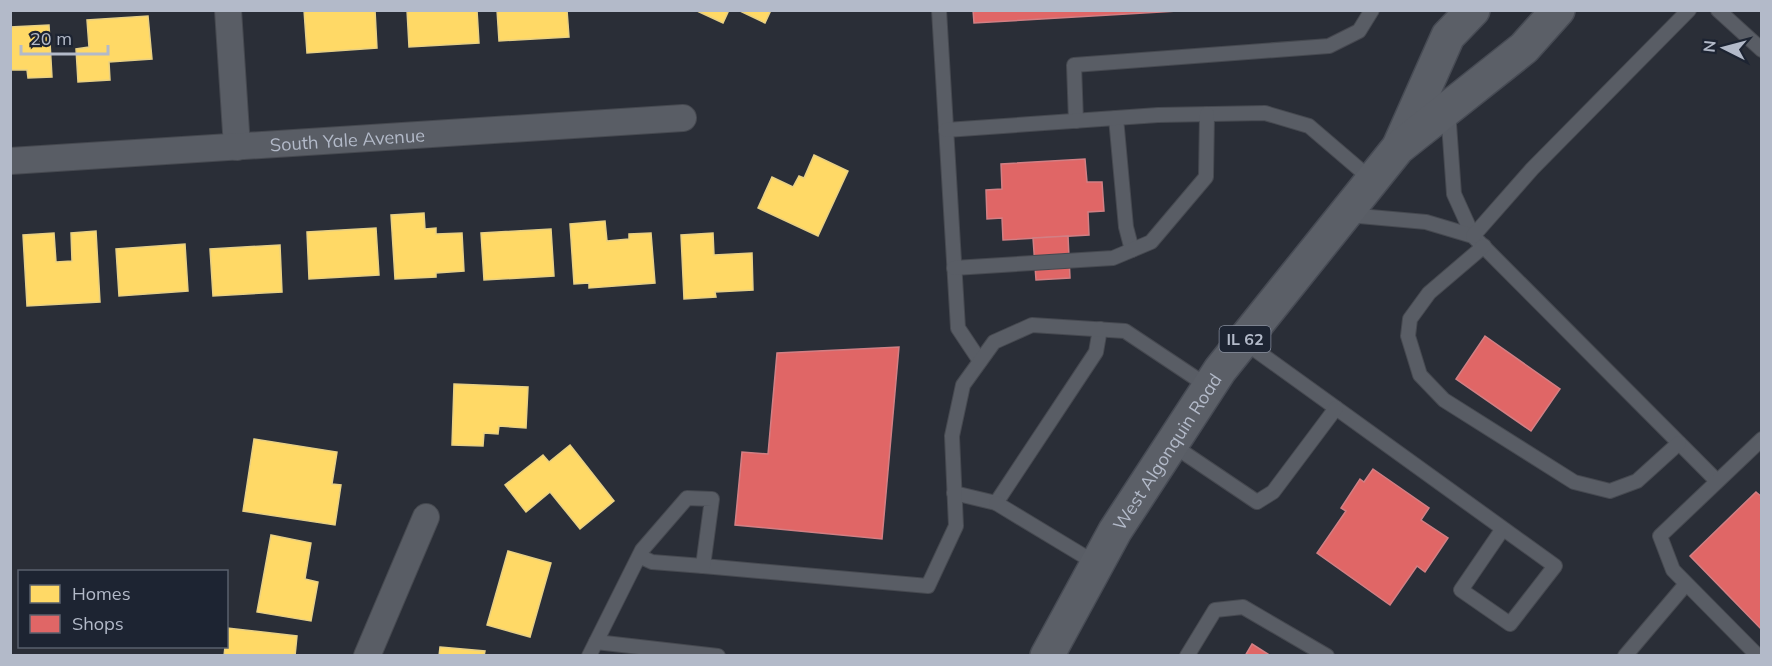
<svg xmlns="http://www.w3.org/2000/svg" width="1772" height="666" font-family="Mulish,sans-serif">
<style>
.homes{fill:#ffd966;stroke:#e8d084;stroke-width:1.5}
.shops{fill:#e06666;stroke:#d27f84;stroke-width:1.5}
.lines{fill:none;stroke-linecap:round;stroke-linejoin:round}
.lane-casing{stroke:#464950;stroke-width:16}
.street-casing{stroke:#464950;stroke-width:28}
.primary-casing{stroke:#474b54;stroke-width:36}
.lane{stroke:#595d65;stroke-width:14}
.street{stroke:#595d65;stroke-width:26}
.primary{stroke:#5b5f67;stroke-width:33}
.labels{text-anchor:middle;dominant-baseline:central;stroke-width:6;stroke-linejoin:round;paint-order:stroke}
.shield{fill:#1d2432;stroke:#868d9c;stroke-width:1.5}
.shield-label{font-size:16px;font-weight:bold;fill:#b3bac9}
.street-label{font-size:18px;fill:#b3bac9;stroke:#1d2432}
</style>
<rect width="100%" height="100%" fill="#2a2e37"/>
<g class="homes">
<polygon points="304,10 375,10 377,48 307,53"/>
<polygon points="407,10 477,10 479,43 409,47"/>
<polygon points="497,10 567,10 569,37 499,41"/>
<polygon points="695,10 729,10 723,23"/>
<polygon points="738,10 771,10 765,23"/>
<polygon points="148,16 152,59 109,62 110,80 78,82 76,49 89,47 87,20"/>
<polygon points="49,25 52,77 28,78 27,70 10,70 10,27"/>
<polygon points="814,155 848,171 818,236 758,208 772,177 793,187 799,176 804,178"/>
<polygon points="424,213 425,229 436,228 436,234 462,233 464,271 436,273 436,277 395,279 391,215"/>
<polygon points="605,221 607,241 629,239 629,234 651,233 655,283 589,288 589,283 574,284 570,224"/>
<polygon points="376,228 379,275 309,279 307,232"/>
<polygon points="551,229 554,276 484,280 481,233"/>
<polygon points="96,231 100,302 27,306 23,235 54,233 56,262 72,261 71,233"/>
<polygon points="713,233 714,255 752,253 753,290 715,292 716,297 684,299 681,235"/>
<polygon points="185,244 188,291 119,296 116,249"/>
<polygon points="280,245 282,292 213,296 210,249"/>
<polygon points="454,384 528,387 526,428 499,426 498,434 484,433 483,446 452,445"/>
<polygon points="254,439 337,452 332,484 341,485 335,525 243,511"/>
<polygon points="570,445 614,501 580,529 550,492 526,512 505,485 543,455 549,462"/>
<polygon points="271,535 311,543 305,579 318,582 311,621 257,612"/>
<polygon points="508,551 551,563 530,637 487,625"/>
<polygon points="227,628 297,636 295,656 224,656"/>
<polygon points="440,647 485,651 484,656 439,656"/>
</g>
<g class="shops">
<polygon points="973,10 1195,10 974,23"/>
<polygon points="1085,159 1087,182 1102,182 1104,211 1088,212 1089,235 1003,240 1002,218 987,219 986,190 1002,189 1001,164"/>
<polygon points="1068,236 1070,278 1036,280 1033,238"/>
<polygon points="1485,336 1560,389 1531,431 1456,379"/>
<polygon points="899,347 882,539 735,525 742,452 768,454 777,353"/>
<polygon points="1373,469 1429,508 1421,520 1448,538 1425,572 1417,566 1390,605 1317,553 1346,511 1341,508 1360,479 1364,482"/>
<polygon points="1756,492 1762,497 1762,630 1690,556"/>
<polygon points="1252,644 1271,656 1245,656"/>
</g>
<g class="lines">
<g class="lane-casing">
<g id="lane">
<polyline points="939,10 958,328 980,361"/>
<polyline points="1718,10 1762,50"/>
<polyline points="1448,110 1454,194 1473,236 1717,481"/>
<polyline points="1116,118 1126,227 1132,250"/>
<polyline points="1076,121 1074,65 1329,46 1359,31 1372,10"/>
<polyline points="946,130 1158,115 1265,113 1309,126 1372,180"/>
<polyline points="1348,215 1426,222 1473,236"/>
<polyline points="1473,236 1532,169 1689,10"/>
<polyline points="1484,246 1429,293 1410,319 1408,336 1420,375 1444,400 1574,482 1610,491 1637,481 1679,443"/>
<polyline points="954,268 1113,258 1151,242 1206,177 1207,114"/>
<polyline points="1243,341 1555,566 1510,624 1461,590 1502,530"/>
<polyline points="1171,444 1257,502 1273,492 1336,408"/>
<polyline points="954,493 996,503 1096,352 1100,329"/>
<polyline points="996,503 1097,564"/>
<polyline points="703,566 928,586 956,526 952,436 963,385 994,342 1032,325 1125,331 1209,387"/>
<polyline points="596,642 718,656"/>
<polyline points="589,656 642,550 687,498 712,499 703,566 652,562 639,556"/>
<polyline points="1187,656 1215,610 1243,607 1327,656"/>
<polyline points="1625,656 1686,584"/>
<polyline points="1758,656 1673,570 1660,536 1762,439"/>
</g>
</g>
<g class="street-casing">
<g id="street">
<polyline points="228,10 237,147"/>
<path id="s1" d="M 10,161 L 683,118"/>
<polyline points="367,656 426,517"/>
</g>
</g>
<g class="primary-casing">
<g id="primary">
<polyline points="1400,144 1448,36 1473,10"/>
<path id="s2" d="M 1047,656 L 1115,531 L 1220,370 L 1398,148 L 1524,48 L 1558,10"/>
</g>
</g>
<use href="#lane" class="lane"/>
<use href="#street" class="street"/>
<use href="#primary" class="primary"/>
</g>
<g class="labels">
<rect class="shield" x="1219.5" y="326" width="51" height="26" rx="4.5"/>
<g class="shield-label">
<text x="1245" y="339">IL 62</text>
</g>
<g class="street-label">
<text stroke="none"><textPath href="#s1" startOffset="338">South Yale Avenue</textPath></text>
<text stroke="none"><textPath href="#s2" startOffset="237">West Algonquin Road</textPath></text>
</g>
</g>
<rect width="1772" height="666" fill="none" stroke="#b3bac9" stroke-width="24"/>
<rect x="18" y="570" width="210" height="78" fill="#1d2432" stroke="#59606e" stroke-width="1.5"/>
<rect x="30" y="585" width="30" height="18" fill="#ffd966" stroke="#59606e" stroke-width="1.5"/>
<text x="72" y="600" font-size="18" fill="#b3bac9">Homes</text>
<rect x="30" y="615" width="30" height="18" fill="#e06666" stroke="#59606e" stroke-width="1.5"/>
<text x="72" y="630" font-size="18" fill="#b3bac9">Shops</text>
<g transform="translate(1724 48) rotate(276)" stroke="#1d2432" stroke-width="4.5" paint-order="stroke">
<path d="M0-4.5L10 22L0 15L-10 22Z" fill="#b3bac9"/>
<text y="-9" font-size="16" font-weight="bold" text-anchor="middle" fill="#b3bac9">N</text>
</g>
<path d="M21 45v9h87v-9" fill="none" stroke="#b3bac9" stroke-width="3"/>
<text x="30" y="45" font-size="18" fill="#b3bac9" stroke="#1d2432" stroke-width="4.5" paint-order="stroke">20 m</text>
</svg>
